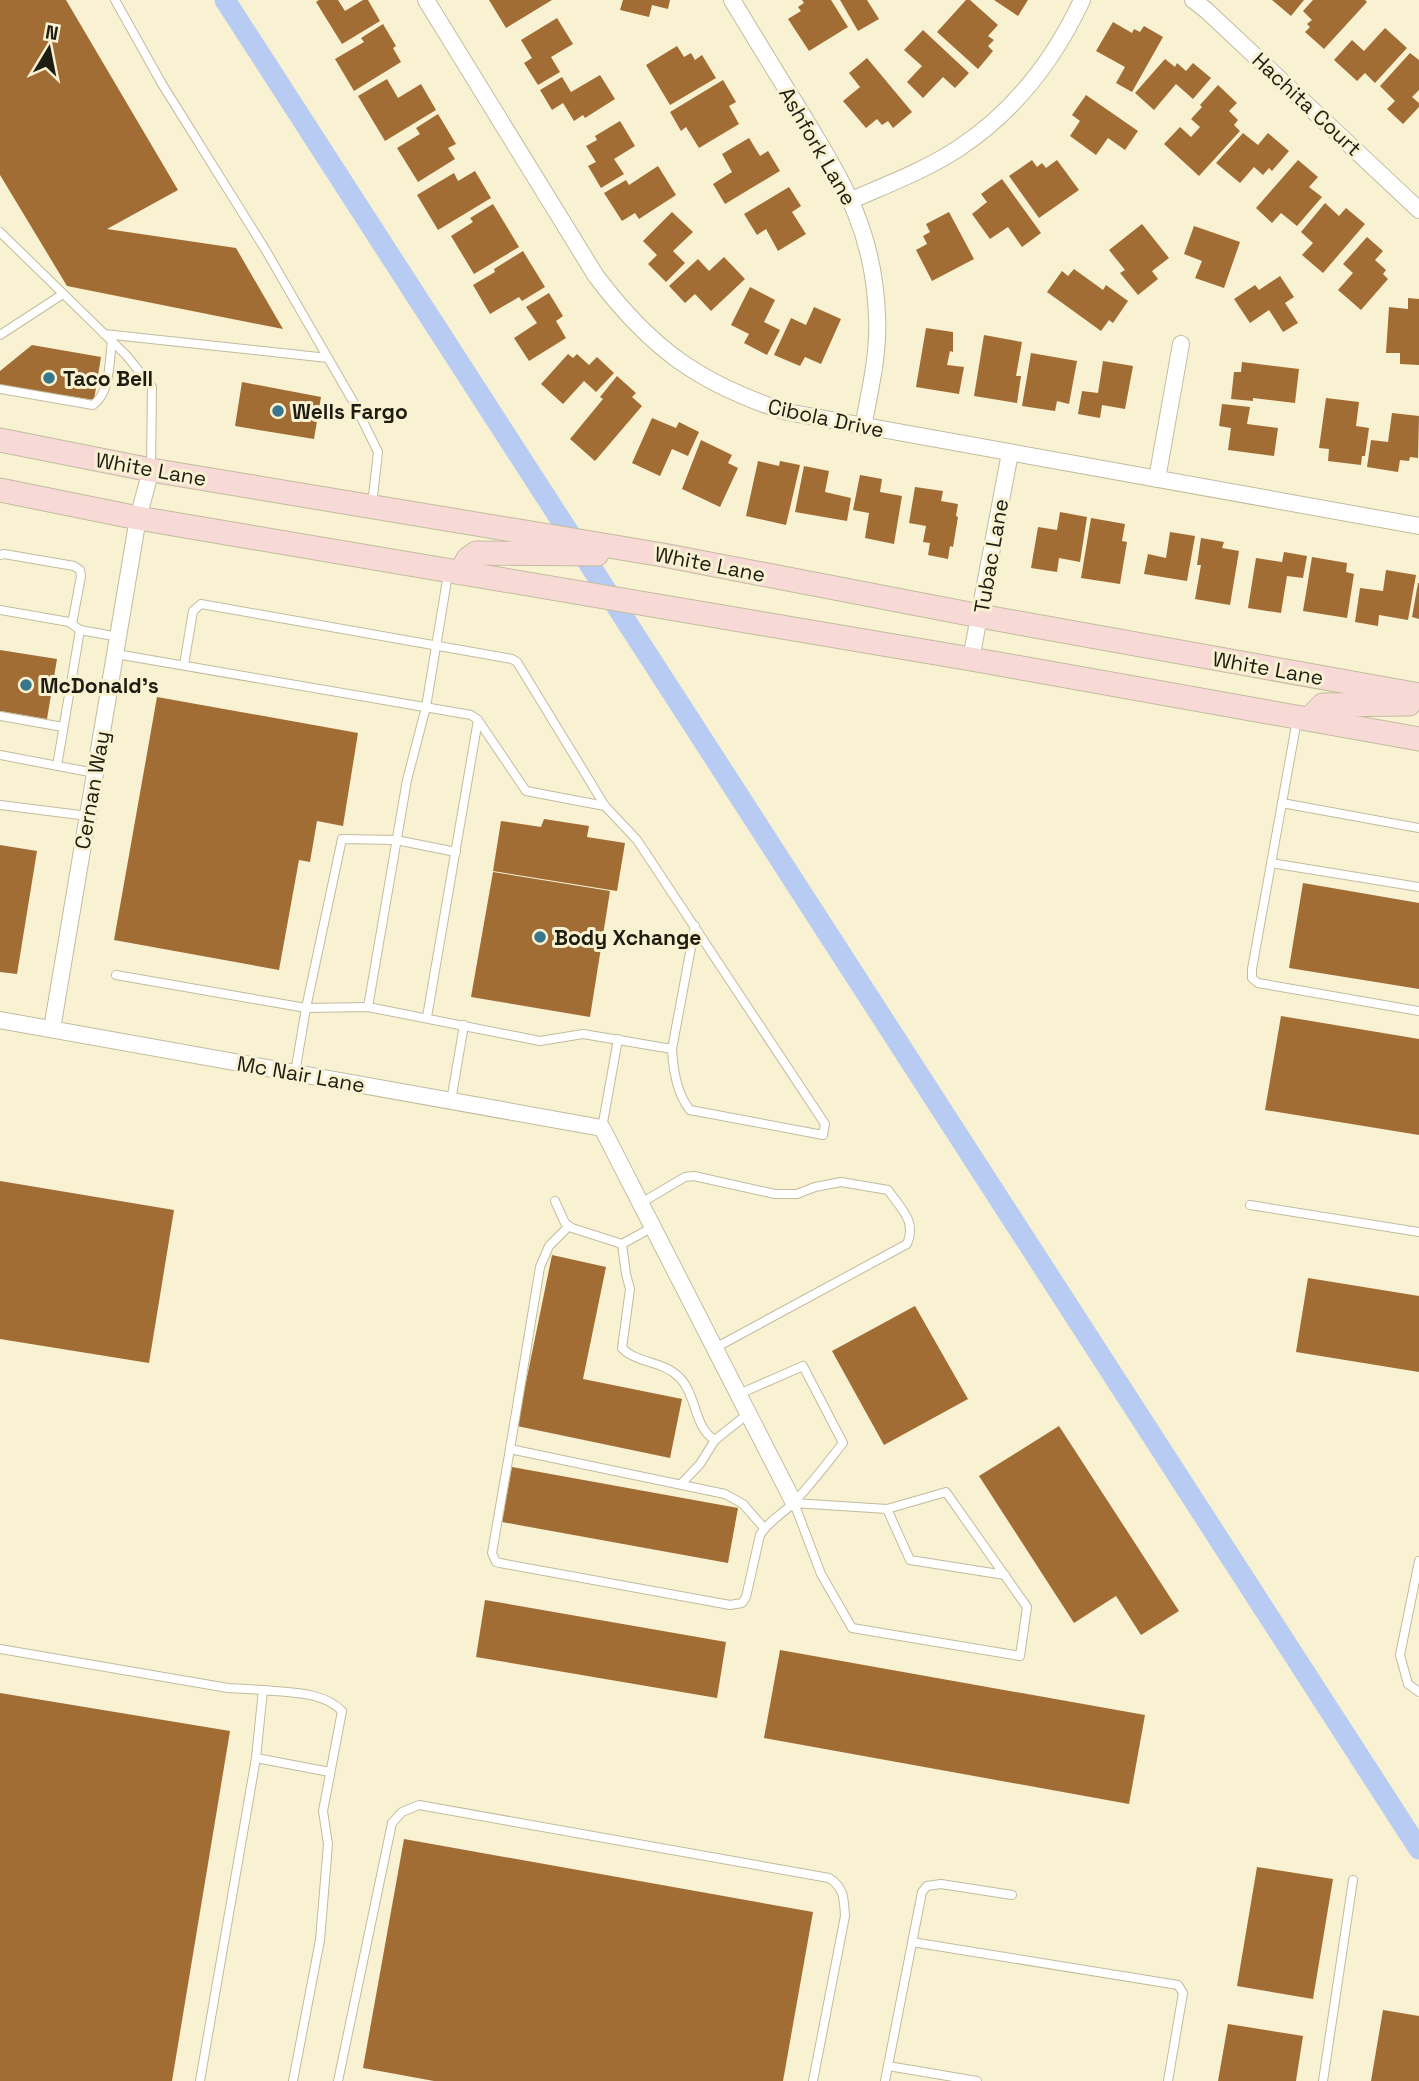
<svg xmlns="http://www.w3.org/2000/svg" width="1419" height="2081" font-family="'Space Grotesk',sans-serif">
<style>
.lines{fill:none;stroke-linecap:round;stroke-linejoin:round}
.canal{stroke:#b8ccf3;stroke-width:21}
.building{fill:#a16d35}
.lane-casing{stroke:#c2bc9e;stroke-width:10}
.street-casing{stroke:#c2bc9e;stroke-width:18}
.secondary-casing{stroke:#c2bc9e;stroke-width:25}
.lane{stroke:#fff;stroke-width:8}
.street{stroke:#fff;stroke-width:16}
.secondary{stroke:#f7dad6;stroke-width:23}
.poi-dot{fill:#38768c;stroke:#f8f1d2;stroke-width:2.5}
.labels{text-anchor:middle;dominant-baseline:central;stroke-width:6;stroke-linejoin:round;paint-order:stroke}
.street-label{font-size:21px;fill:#1f1d11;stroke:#f8f1d2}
.poi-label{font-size:21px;font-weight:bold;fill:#1f1d11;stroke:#f8f1d2;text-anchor:start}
</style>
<rect width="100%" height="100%" fill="#f8f1d2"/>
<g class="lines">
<polyline class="canal" points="225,0 1419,1849"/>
</g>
<g class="building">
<polygon points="0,0 66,0 178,190 107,229 236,248 283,329 67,286 0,175"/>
<polygon points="319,0 338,0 345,11 363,0 368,0 380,21 342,44 316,2"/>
<polygon points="489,0 552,0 506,28"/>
<polygon points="623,0 670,0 668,9 652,5 649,17 620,10"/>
<polygon points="802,0 831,0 848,27 809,51 788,19 801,11 798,7 804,3"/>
<polygon points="840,0 867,0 879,19 858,31"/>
<polygon points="966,0 970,0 998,25 988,36 994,40 988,46 993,51 978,69 937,32"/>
<polygon points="994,0 1028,0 1018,16"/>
<polygon points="1272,0 1304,0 1291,16"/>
<polygon points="1313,0 1365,0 1367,2 1324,49 1305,32 1310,27 1307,24 1312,20 1303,11"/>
<polygon points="557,18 573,44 551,57 560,72 538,85 524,63 532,58 521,40"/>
<polygon points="1113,22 1132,33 1134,29 1140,32 1144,26 1163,37 1132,92 1116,83 1125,67 1096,51"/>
<polygon points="383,24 396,46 393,48 401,62 354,91 335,59 364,42 361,38"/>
<polygon points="1385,28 1407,48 1375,83 1365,73 1357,81 1334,60 1352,40 1364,51"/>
<polygon points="923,30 969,73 955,88 943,77 923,98 907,82 922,66 904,50"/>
<polygon points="677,46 684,57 691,53 695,60 702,55 716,78 670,105 646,65"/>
<polygon points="1410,53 1419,60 1419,90 1412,97 1419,103 1419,107 1403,124 1387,109 1395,101 1380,86"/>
<polygon points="867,58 912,112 893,128 888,121 882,125 877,119 866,128 843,101 860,87 849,73"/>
<polygon points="1165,59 1175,67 1177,63 1186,71 1193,63 1211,78 1193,99 1176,84 1154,110 1135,93"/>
<polygon points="600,75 615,99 585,118 583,115 574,121 563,103 552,110 540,90 562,77 571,92"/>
<polygon points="387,79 398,98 421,84 436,110 385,141 358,96"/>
<polygon points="723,80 736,102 729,106 739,124 699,148 686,127 681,131 670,112"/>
<polygon points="1218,85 1237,103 1229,111 1238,120 1234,125 1240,131 1199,176 1164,144 1180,127 1191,137 1200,127 1191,119 1202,107 1200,105"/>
<polygon points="1086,95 1138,131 1125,150 1108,138 1096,155 1070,136 1080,121 1072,115"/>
<polygon points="438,114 456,144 448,148 455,159 418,182 397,148 420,134 416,128"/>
<polygon points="620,121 635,146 614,159 624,174 601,188 588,166 596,162 586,146 597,140 595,136"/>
<polygon points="1243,133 1258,145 1268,133 1289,151 1272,171 1269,168 1263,175 1254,167 1240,183 1216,163"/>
<polygon points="749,138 760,156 768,151 780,171 725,204 713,184 732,172 722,154"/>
<polygon points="1032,160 1037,167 1042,163 1046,168 1057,160 1079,190 1039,218 1009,176"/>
<polygon points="1298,160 1318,177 1309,187 1322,197 1297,226 1281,213 1272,223 1256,208"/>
<polygon points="658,166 676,195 639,219 635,213 622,221 604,193 626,180 629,185"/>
<polygon points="475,171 491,198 438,230 417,195 454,173 458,181"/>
<polygon points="1002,179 1041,233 1022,247 1008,227 990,239 972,214 987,202 981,194"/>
<polygon points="789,187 801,206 792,212 806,234 778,251 766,229 757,235 744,214"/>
<polygon points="1325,203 1339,216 1346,208 1365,224 1323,273 1302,255 1313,243 1301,232"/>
<polygon points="493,204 519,247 474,274 451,236 473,222 470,218"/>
<polygon points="672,212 693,232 673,251 685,263 666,282 648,264 657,255 643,241"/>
<polygon points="949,212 974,259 932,281 916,250 927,244 923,236 930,232 926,224"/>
<polygon points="1142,224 1169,258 1152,271 1158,279 1138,295 1120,273 1125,270 1109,250"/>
<polygon points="1194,226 1240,242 1224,288 1195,278 1202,261 1184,254"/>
<polygon points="1367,237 1383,251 1375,260 1386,270 1383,274 1388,279 1361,310 1338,290 1353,273 1343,264"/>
<polygon points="523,251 545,287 522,301 519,297 490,314 473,285 495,272 494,269"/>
<polygon points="724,257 745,279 711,311 695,294 685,303 669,286 698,259 709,271"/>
<polygon points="1074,269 1103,290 1106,285 1128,301 1113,323 1109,320 1101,331 1047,292 1062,271 1068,276"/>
<polygon points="1280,276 1294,297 1285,303 1298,323 1283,332 1269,310 1250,323 1234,299 1255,285 1259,290"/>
<polygon points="750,287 775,300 764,322 780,330 767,355 744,343 749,334 731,325"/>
<polygon points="549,293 563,316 556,321 566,338 529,361 514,338 537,323 526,307"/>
<polygon points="1408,298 1419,299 1419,365 1400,364 1400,353 1386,353 1389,307 1408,309"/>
<polygon points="814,307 841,319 821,364 805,357 800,366 774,355 791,318 806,325"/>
<polygon points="926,328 953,332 953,352 950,351 947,365 964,367 959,394 916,387"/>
<polygon points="984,335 1022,342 1016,376 1021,376 1017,403 974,396"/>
<polygon points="32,345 101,357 94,400 0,385 0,371"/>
<polygon points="1031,353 1077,361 1069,404 1057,401 1055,411 1022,406"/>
<polygon points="568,354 573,358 577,354 589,365 597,357 614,373 596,392 584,381 563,404 541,384"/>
<polygon points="1103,361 1133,366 1125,409 1102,405 1100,418 1078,414 1082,391 1098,393"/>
<polygon points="1242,362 1299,369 1295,403 1253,398 1253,401 1231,399 1234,372 1241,372"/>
<polygon points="617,376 636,393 632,397 642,406 595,461 570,439 603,399 600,397"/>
<polygon points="242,382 321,397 314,439 235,426"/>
<polygon points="1326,398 1359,402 1356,426 1369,428 1365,456 1362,456 1361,465 1328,461 1329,449 1319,448"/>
<polygon points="1222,404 1250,407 1247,424 1278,428 1274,456 1228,450 1231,428 1219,426"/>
<polygon points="1392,413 1419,416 1418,458 1410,457 1409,461 1400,460 1398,472 1367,467 1371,440 1388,442"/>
<polygon points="652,418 676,428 679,422 699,432 688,456 672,449 660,476 632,463"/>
<polygon points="701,440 732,455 728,463 738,468 720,507 682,489"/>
<polygon points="758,461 779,466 780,461 800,465 786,525 746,516"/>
<polygon points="804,466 829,471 825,492 851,498 847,521 795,512"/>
<polygon points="860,475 882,479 880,492 902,496 894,544 865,538 869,513 853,510"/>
<polygon points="915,487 943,491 941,501 958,504 956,516 958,517 953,547 950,546 948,559 928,555 930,543 923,542 926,526 909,523"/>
<polygon points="1060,512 1087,517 1080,562 1059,558 1057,572 1031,568 1038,527 1057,530"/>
<polygon points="1091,518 1125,524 1122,541 1127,542 1120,584 1081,578"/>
<polygon points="1170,532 1195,536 1187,581 1144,574 1148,554 1166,558"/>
<polygon points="1201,538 1224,542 1222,548 1239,551 1230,605 1195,599 1201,565 1197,565"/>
<polygon points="1284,552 1307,556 1303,578 1287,576 1281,613 1248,608 1256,558 1282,562"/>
<polygon points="1312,557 1347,563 1346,572 1354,574 1347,618 1303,611"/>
<polygon points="1386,570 1416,575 1408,620 1379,615 1378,626 1355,622 1360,588 1383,591"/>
<polygon points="1418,583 1419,583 1419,619 1412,617"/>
<polygon points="0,650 57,659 47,719 0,711"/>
<polygon points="157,697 358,733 343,826 317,821 310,862 299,860 279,970 114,940"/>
<polygon points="544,819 589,826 587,837 625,843 617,891 493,871 501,821 541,827"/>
<polygon points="0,845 37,851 17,974 0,972"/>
<polygon points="493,872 610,891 590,1017 471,997"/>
<polygon points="1303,883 1419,903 1419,989 1289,968"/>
<polygon points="1281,1016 1419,1039 1419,1135 1265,1110"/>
<polygon points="0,1181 174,1210 149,1363 0,1339"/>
<polygon points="552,1255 606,1267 583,1379 682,1399 670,1458 517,1426"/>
<polygon points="1308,1278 1419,1296 1419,1372 1296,1352"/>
<polygon points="915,1306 968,1399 884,1445 832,1351"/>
<polygon points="1059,1426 1179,1611 1141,1635 1116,1596 1074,1623 979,1476"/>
<polygon points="512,1467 738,1508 728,1563 502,1522"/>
<polygon points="485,1600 726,1642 717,1698 476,1657"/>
<polygon points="780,1650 1145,1715 1129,1804 764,1738"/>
<polygon points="0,1693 230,1731 172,2081 0,2081"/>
<polygon points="404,1839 813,1912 783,2081 434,2081 363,2068"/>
<polygon points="1257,1867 1333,1879 1313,1999 1237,1986"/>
<polygon points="1383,2010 1419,2016 1419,2081 1371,2081"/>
<polygon points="1228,2024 1303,2036 1296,2081 1218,2081"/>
</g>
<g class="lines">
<g class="lane-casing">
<g id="lane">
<polyline points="115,0 162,84 265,249 354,403 378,452 372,505"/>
<polyline points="0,232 126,355 152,387 151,467"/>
<polyline points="104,334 328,358"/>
<polyline points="0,335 63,294"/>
<path d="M 0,389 L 93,405 C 111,392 109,361 112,341"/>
<polyline points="0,555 4,554 74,566 80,570 81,576 72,624"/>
<polyline points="0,610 69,622 80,630 119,637"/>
<polyline points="116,654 471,715 478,720 526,791 605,806"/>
<polyline points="0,716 63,727"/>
<polyline points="1297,720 1252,969 1252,978 1258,983 1419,1011"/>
<polyline points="0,755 95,773"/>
<polyline points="57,766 80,630"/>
<polyline points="1282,803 1419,828"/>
<polyline points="0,805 88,816"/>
<polyline points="1271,863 1419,887"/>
<path d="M 116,975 L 306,1008 L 368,1007 L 540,1041 L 583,1034 L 672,1049 C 673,1069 676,1093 690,1110 L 823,1135 L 825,1124 L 637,840 L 605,806 L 517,662 L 512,659 L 201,604 L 193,611 L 184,665"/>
<polyline points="368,1007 407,780 426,707 448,574"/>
<polyline points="427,1017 478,720"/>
<polyline points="672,1049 695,926"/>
<polyline points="295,1073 306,1008 342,839 396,840 456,852"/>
<polyline points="451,1101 464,1025"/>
<polyline points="602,1128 618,1039"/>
<polyline points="555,1201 565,1223 572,1228 622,1244"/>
<path d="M 641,1203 L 685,1177 L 694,1176 L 775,1194 L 797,1194 L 815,1187 L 841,1182 L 888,1190 C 901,1209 917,1221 907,1244 L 715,1348"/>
<polyline points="1250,1205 1419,1232"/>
<path d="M 653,1227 L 622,1244 L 626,1274 L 630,1289 L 622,1348 C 637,1364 663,1360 680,1378 C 697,1396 694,1428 715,1440 L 749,1413"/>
<path d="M 739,1394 L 803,1366 L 843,1443 C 828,1462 813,1482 796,1500 C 785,1513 770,1519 760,1535 L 746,1597 L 742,1603 L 730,1605 L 500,1563 L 496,1562 L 492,1553 L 510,1449 L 725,1494 L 743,1504 L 764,1528"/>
<polyline points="510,1449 540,1267 549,1246 569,1226"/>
<polyline points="681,1484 700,1464 715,1440"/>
<polygon points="946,1492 1027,1607 1020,1656 852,1628 821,1574 794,1503 887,1509"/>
<polyline points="887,1509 910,1560 1005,1575"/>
<polyline points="1419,1561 1400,1655 1408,1684 1419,1692"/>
<polyline points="0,1649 228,1688 263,1690 256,1758 200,2081"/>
<path d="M 263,1690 C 290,1693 322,1691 342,1711 L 323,1811 L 328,1844 L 320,1940 L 293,2081"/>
<polyline points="256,1758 330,1772"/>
<polyline points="912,1942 1178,1985 1183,1993 1168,2081"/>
<polyline points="888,2066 977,2081"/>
<path d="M 338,2081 L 392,1823 L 402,1812 L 419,1805 L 829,1878 C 844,1887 844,1899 845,1916 L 813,2081"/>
<polyline points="885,2081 922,1892 927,1886 941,1884 1012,1895"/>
<polyline points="1323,2081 1353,1880"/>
</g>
</g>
<g class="street-casing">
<g id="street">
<path d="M 426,0 L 596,276 C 651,349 700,384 787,412 L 1419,526"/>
<path d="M 732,0 C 755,38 778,76 802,114 C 844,184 874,231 877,316 C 879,353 870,390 863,427"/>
<polyline points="1193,0 1206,10 1419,210"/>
<path d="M 852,200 C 888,184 926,170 959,148 C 1015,111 1054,60 1082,0"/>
<polyline points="1157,479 1181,344"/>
<polyline points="971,659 1010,453"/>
<polyline points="0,1020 602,1128 794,1503"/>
<polyline points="52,1029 138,518 151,470"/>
</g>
</g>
<g class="secondary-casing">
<g id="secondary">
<polyline points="0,440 151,470 663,555 980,616 1419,695"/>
<polyline points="0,490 138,518 971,659 1419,739"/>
<polyline points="460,573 468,559 476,553 597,554"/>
<polyline points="1309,719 1323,705 1409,704"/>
</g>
</g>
<use href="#lane" class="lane"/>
<use href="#street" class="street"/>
<use href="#secondary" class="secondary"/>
</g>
<g class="poi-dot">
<circle cx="49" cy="378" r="7"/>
<circle cx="278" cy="411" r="7"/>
<circle cx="26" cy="685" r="7"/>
<circle cx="540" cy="937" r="7"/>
</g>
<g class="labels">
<g class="street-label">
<text transform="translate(1307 104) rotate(43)">Hachita Court</text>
<text transform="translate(818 146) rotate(60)">Ashfork Lane</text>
<text transform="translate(826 418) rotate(12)">Cibola Drive</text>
<text transform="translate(151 469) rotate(10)">White Lane</text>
<text transform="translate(991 556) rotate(-80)">Tubac Lane</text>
<text transform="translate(710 564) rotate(11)">White Lane</text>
<text transform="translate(1268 668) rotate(10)">White Lane</text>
<text transform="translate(92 790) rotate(-80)">Cernan Way</text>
<text transform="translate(301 1074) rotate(10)">Mc Nair Lane</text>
</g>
<g class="poi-label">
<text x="63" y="378">Taco Bell</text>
<text x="292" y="411">Wells Fargo</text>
<text x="40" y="685">McDonald's</text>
<text x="554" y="937">Body Xchange</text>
</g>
</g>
<g transform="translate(49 49) rotate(10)" stroke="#f8f1d2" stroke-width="5" paint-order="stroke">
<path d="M0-5L12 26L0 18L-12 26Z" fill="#1f1d11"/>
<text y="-10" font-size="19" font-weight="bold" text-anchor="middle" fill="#1f1d11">N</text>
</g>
</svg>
